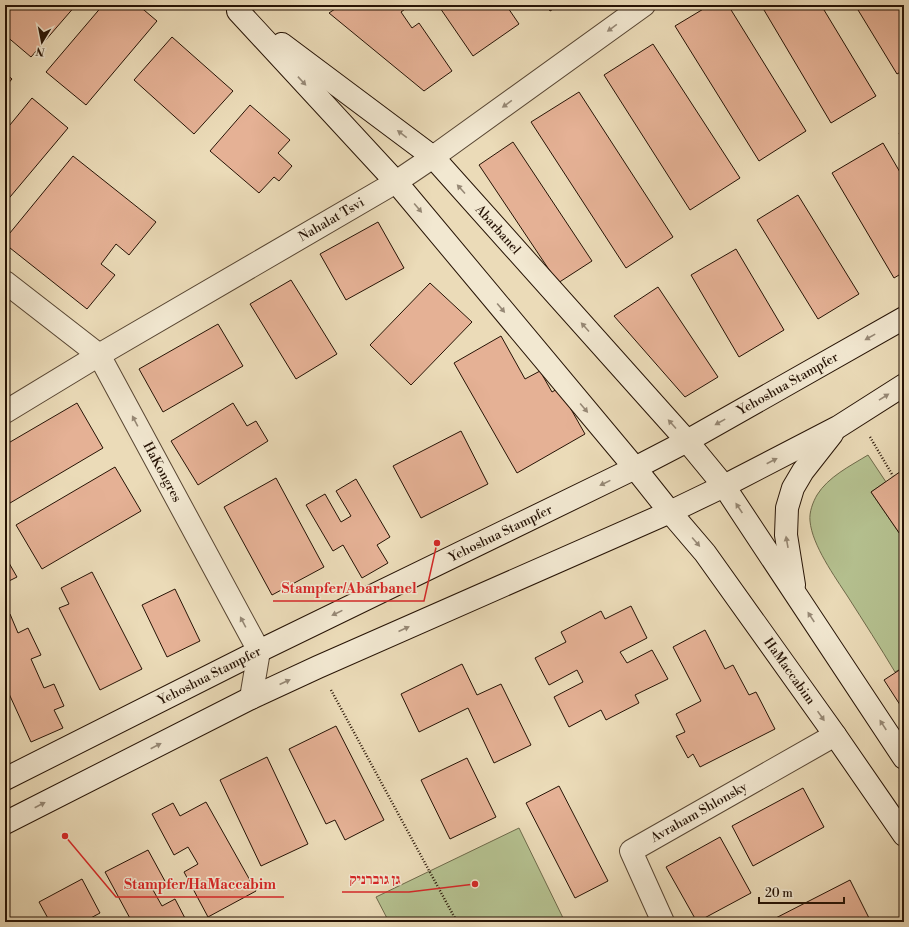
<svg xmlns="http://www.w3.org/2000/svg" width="909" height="927" font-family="'Libre Bodoni','Frank Ruhl Libre',serif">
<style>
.green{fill:#b5c190;stroke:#6e6a4a}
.building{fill:#e5b195;stroke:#261305}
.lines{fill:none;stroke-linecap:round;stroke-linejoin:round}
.street-casing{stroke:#574532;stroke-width:24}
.secondary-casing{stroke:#261305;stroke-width:24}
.path{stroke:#261305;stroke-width:2.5;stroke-dasharray:1 2;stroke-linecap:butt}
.street{stroke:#f2e8d1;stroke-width:22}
.secondary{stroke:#f2e8d1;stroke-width:22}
.oneway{fill:#968875}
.labels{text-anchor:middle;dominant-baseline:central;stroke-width:3;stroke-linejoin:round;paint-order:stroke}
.street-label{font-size:13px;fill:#261305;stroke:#f2e8d1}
.leader{fill:none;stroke:#d62828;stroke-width:1.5}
.callout-dot{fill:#d62828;stroke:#f2e8d1;stroke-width:1.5}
.callout-label{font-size:14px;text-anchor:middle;font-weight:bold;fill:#d62828;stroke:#f2e8d1;stroke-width:3;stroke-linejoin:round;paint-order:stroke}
</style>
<rect width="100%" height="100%" fill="#ebdbb8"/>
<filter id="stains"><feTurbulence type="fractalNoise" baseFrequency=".005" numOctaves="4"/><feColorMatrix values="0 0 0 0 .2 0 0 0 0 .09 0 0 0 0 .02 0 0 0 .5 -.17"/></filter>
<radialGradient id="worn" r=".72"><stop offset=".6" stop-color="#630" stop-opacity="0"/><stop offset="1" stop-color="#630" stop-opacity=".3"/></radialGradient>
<g class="green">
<path d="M 868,455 L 886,482 L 871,492 L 904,540 L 904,667 L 895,672 C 880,647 864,622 848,597 C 835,577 812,545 810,521 C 809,512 813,502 817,495 C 828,477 850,466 868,455 Z"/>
<polygon points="519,828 565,922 389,922 376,897"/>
</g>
<g class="building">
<polygon points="6,5 76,5 31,57 5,35 5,7"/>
<polygon points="103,5 138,5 157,21 86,105 46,72"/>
<polygon points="341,5 406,5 408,7 401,12 412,28 419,23 452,71 424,91 329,13"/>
<polygon points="438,5 506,5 519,24 473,56"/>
<polygon points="546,5 560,5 550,11"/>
<polygon points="710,5 728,5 806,131 759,161 675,26"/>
<polygon points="761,5 821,5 876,96 831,123"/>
<polygon points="855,5 904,5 904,70 897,74"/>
<polygon points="172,37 233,91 194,134 134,80"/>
<polygon points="653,44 740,178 690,210 604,75"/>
<polygon points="5,73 12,79 5,87"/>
<polygon points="579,92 673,237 626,268 531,122"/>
<polygon points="32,98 68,128 5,203 5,131"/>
<polygon points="250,105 290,140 278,153 292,166 279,181 274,177 259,193 210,151"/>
<polygon points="904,129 904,141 899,133"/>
<polygon points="513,142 592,261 558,283 479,165"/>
<polygon points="883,143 904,179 904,272 894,278 832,173"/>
<polygon points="73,156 156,222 129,255 116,244 101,264 115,275 87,309 5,244 5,239"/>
<polygon points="798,195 859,294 818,319 757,220"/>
<polygon points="378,222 404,268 346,300 320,254"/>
<polygon points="736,249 784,330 739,357 691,275"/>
<polygon points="291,280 337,354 296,379 250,304"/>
<polygon points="430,283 472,322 411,385 370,345"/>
<polygon points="658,287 718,377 685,397 614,316"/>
<polygon points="218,324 243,366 163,412 139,369"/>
<polygon points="501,336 525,379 540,371 552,392 559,388 585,434 517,473 454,363"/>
<polygon points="77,403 103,448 5,506 5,445"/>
<polygon points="233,403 247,426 256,421 268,441 198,485 171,441"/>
<polygon points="461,431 488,484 421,518 393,466"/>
<polygon points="115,467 141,511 42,569 16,525"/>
<polygon points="904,469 904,540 871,492"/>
<polygon points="276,478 324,567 272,595 224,507"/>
<polygon points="356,479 390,537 377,545 388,563 362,578 343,545 333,551 306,505 325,494 341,522 351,516 336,491"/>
<polygon points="5,556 17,577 5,583"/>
<polygon points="92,572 142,669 100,690 59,608 69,604 61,588"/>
<polygon points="175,589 200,641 167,657 142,605"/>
<polygon points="631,606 647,638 620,652 627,663 652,650 668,679 635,695 639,703 606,720 601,710 569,727 554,697 583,682 577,670 549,685 535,658 566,642 561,632 601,611 605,619"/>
<polygon points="10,614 18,633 28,628 41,655 31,659 44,688 54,684 64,706 54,710 63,728 31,742 5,685 5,616"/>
<polygon points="705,630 725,669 733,665 749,695 756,692 775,729 700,767 693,754 688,758 676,736 685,732 676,714 701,701 673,647"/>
<polygon points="462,664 477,695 501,684 531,745 494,763 468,708 419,732 401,694"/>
<polygon points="904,667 904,711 884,680"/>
<polygon points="336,726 384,820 345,840 335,820 326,824 289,749"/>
<polygon points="267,757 308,844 261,866 220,780"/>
<polygon points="467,758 496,817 450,839 421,780"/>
<polygon points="559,786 608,881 575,898 526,803"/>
<polygon points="803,788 824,827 753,866 732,826"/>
<polygon points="206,802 256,891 208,917 184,872 198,864 188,847 174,855 152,814 173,803 180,816"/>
<polygon points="720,837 751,893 697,922 666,867"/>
<polygon points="148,850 166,883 153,890 162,906 175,899 187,922 132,922 105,872"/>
<polygon points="82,879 100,913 87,920 88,922 50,922 39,902"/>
<polygon points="850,880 871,922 768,922"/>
<polygon points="5,907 12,922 5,922"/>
</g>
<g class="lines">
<g class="street-casing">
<g id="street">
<path id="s1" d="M 5,282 L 99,355 L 259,651 L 251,698"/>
<path id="s2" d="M 5,412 L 99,355 L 396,182 L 433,157 L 644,5"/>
<path id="s3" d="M 663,922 L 631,851 L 835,735"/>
</g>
</g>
<g class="secondary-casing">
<g id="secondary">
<path id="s4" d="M 238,11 L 396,182 L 635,468 L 670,512 L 705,553 L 835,735 L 904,835"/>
<path id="s5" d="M 282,44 L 433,157 L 687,441 L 724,486 L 904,758"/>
<polyline points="794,585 786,535 787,508 793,488 803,471 832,434"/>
<path id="s6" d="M 5,779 L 259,651 L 635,468 L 687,441 L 904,318"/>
<polyline points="5,823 251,698 318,667 670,512 724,486 838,427 904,385"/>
</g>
</g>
<g class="path">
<polyline points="870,437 893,476"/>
<polyline points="331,690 457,922"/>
</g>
<use href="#street" class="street"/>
<use href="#secondary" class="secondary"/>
</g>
<defs><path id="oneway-solid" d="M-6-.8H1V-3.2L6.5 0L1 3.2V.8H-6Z"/></defs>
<g class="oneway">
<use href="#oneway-solid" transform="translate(612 28) rotate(144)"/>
<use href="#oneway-solid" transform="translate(302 81) rotate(47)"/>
<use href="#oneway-solid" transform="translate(507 104) rotate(144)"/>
<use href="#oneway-solid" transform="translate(402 134) rotate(-143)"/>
<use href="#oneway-solid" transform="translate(461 189) rotate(-132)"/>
<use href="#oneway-solid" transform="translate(418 208) rotate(50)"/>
<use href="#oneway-solid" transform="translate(501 308) rotate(50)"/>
<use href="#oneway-solid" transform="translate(585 327) rotate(-132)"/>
<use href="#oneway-solid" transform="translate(870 337) rotate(151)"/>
<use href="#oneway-solid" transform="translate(884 397) rotate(-32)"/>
<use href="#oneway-solid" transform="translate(584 408) rotate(50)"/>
<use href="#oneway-solid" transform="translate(135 421) rotate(-118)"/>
<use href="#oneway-solid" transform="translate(720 422) rotate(151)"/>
<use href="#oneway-solid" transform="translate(672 424) rotate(-132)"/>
<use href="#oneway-solid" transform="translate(772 461) rotate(-27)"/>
<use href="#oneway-solid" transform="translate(605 483) rotate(154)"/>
<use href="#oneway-solid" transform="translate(739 508) rotate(-124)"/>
<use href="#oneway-solid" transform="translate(696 542) rotate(49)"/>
<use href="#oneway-solid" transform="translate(787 542) rotate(-100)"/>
<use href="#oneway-solid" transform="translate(337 613) rotate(154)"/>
<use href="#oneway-solid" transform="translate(811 617) rotate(-123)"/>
<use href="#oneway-solid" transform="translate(243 622) rotate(-118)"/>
<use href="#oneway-solid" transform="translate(404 629) rotate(-24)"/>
<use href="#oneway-solid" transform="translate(285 682) rotate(-25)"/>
<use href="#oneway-solid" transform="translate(821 716) rotate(55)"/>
<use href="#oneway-solid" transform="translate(883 725) rotate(-123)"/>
<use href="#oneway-solid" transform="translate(156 746) rotate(-27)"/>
<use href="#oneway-solid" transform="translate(40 805) rotate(-27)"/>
</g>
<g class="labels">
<g class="street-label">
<text stroke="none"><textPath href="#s2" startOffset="379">Nahalat Tsvi</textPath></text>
<text stroke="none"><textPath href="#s5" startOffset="286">Abarbanel</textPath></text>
<text stroke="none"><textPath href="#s6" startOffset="877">Yehoshua Stampfer</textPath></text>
<text stroke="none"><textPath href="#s1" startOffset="252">HaKongres</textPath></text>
<text stroke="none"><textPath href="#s6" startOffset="553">Yehoshua Stampfer</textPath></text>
<text stroke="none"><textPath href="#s4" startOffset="861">HaMaccabim</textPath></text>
<text stroke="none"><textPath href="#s6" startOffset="229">Yehoshua Stampfer</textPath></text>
<text stroke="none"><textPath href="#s3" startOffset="156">Avraham Shlonsky</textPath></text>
</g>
</g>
<path class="leader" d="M437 543L424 601H273M475 884L409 892H342M65 836L116 897H284"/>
<g class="callout-dot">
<circle cx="437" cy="543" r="4"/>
<circle cx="475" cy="884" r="4"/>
<circle cx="65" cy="836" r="4"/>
</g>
<g class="callout-label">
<text x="349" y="593">Stampfer/Abarbanel</text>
<text x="375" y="884">גן גוברניק</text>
<text x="200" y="889">Stampfer/HaMaccabim</text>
</g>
<rect width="909" height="927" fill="none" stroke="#ebdbb8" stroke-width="20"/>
<rect x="6" y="6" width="897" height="915" fill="none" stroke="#261305" stroke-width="2"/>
<rect x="10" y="10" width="889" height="907" fill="none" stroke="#261305"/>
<g transform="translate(42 42) rotate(190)" stroke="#f2e8d1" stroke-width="3" paint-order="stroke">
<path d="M0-3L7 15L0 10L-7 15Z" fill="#261305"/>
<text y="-6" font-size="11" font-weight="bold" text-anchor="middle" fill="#261305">N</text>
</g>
<path d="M759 897v6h85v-6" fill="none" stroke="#261305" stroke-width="2"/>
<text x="765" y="897" font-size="12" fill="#261305" stroke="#f2e8d1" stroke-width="3" paint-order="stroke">20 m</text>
<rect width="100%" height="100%" filter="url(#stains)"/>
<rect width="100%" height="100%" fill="url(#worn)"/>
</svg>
